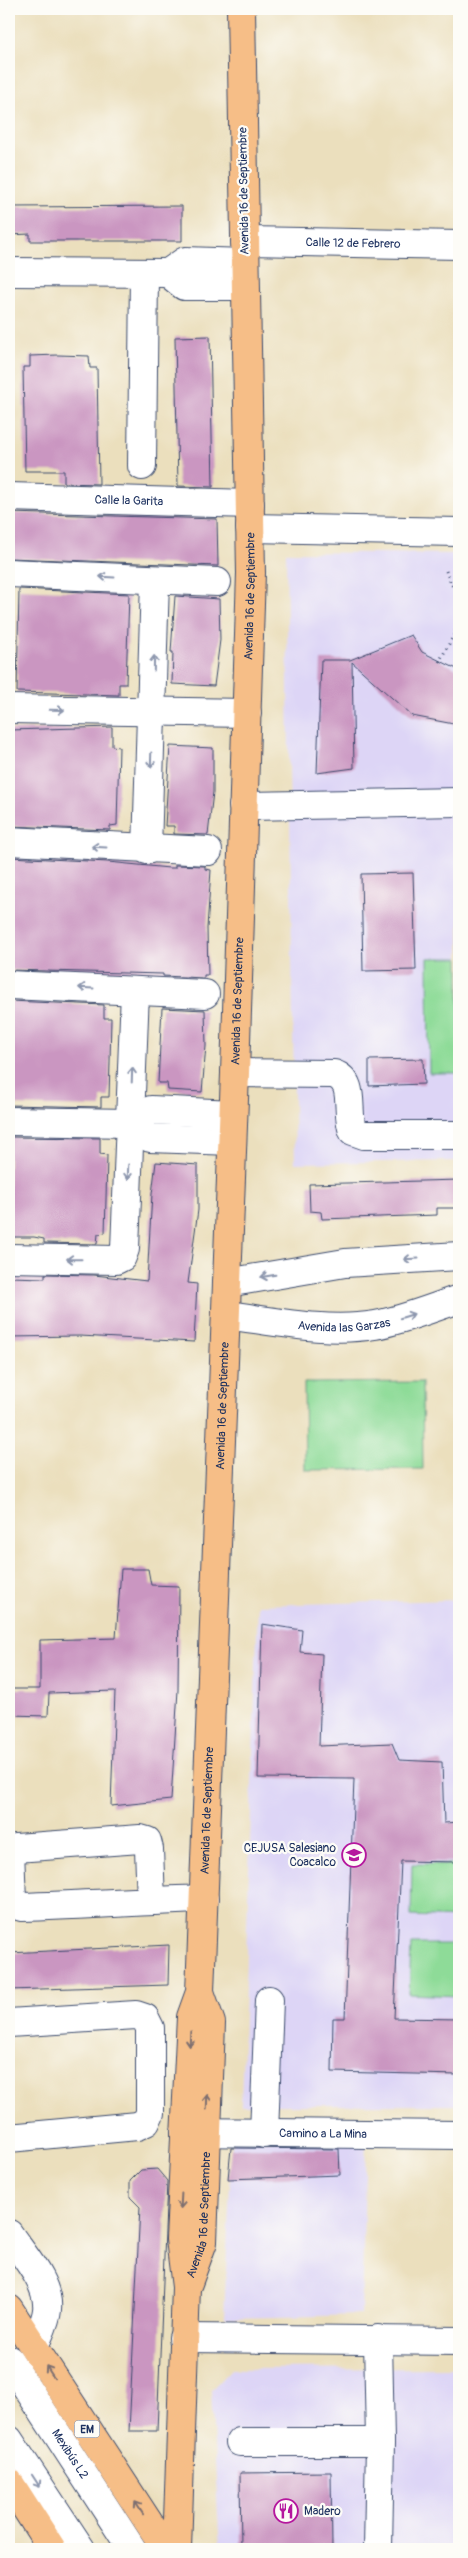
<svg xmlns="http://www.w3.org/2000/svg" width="468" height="2558" font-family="Pangolin,sans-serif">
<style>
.built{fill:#ddd5f6}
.green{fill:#8edb98;stroke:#54857b}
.building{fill:#ca96c1}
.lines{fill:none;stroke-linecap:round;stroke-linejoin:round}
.minor-casing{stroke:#3a496c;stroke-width:30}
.major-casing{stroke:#3a496c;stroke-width:30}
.path{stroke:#3a496c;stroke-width:3;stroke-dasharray:1 4;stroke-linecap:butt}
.minor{stroke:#fff;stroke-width:28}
.major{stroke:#f6be87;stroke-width:28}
.oneway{stroke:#8d97ae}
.oneway2{stroke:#7e6f70}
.labels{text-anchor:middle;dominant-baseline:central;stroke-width:4.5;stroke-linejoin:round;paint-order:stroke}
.shield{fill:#fdfcf7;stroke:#5f6c8c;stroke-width:1}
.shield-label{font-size:11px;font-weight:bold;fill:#1b2f5e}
.street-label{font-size:12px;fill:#1b2f5e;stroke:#fdfcf7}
.poi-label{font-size:12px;fill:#1b2f5e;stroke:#fdfcf7;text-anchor:end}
</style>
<rect width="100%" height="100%" fill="#fdfcf7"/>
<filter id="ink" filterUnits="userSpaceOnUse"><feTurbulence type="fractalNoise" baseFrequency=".02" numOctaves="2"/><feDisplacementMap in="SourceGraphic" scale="10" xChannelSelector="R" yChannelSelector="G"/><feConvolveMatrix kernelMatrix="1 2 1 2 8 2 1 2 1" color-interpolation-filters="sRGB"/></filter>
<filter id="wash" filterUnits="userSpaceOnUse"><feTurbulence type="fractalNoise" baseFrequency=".0096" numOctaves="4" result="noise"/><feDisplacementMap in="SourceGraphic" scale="20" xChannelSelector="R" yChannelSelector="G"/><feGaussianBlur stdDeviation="1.12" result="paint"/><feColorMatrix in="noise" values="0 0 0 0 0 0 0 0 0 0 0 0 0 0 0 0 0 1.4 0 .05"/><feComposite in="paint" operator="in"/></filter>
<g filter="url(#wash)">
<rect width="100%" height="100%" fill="#ebdfbd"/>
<g class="built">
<polygon points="286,552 459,554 459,1161 295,1163"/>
<polygon points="459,1600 459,2105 241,2105 258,1605"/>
<polygon points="232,2140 366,2141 361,2315 224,2318"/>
<polygon points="459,2368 459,2549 220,2549 211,2390 231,2369"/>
</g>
<g class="green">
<polygon points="428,958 459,958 459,1073 429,1073"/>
<polygon points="422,1382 423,1469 305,1470 304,1383"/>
<polygon points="412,1864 459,1864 459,1918 411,1916"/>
<polygon points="411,1944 459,1944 459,1996 409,1994"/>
</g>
<g id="blocks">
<g class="building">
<polygon points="182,206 182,241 30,241 30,234 9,235 9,207"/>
<polygon points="210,336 213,487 178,486 175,337"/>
<polygon points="58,355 89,356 90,368 97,368 99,484 64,483 64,471 25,471 23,367 30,367 30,356"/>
<polygon points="9,513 217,519 218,566 9,558"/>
<polygon points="19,589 129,594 126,684 119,684 119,695 17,692"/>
<polygon points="175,596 219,599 220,640 214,686 172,684 173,652 171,652"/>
<polygon points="411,635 422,652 459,670 459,725 412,716 352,662 354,768 317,773 321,660 350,660"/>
<polygon points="112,727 112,746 119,747 117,825 110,826 110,830 9,826 10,730"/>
<polygon points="170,746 213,748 213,792 208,835 174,834 174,826 165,826"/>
<polygon points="9,857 108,862 169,868 175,868 175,865 205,866 205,869 211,870 207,928 208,975 204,975 204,978 163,976 163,974 9,970"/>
<polygon points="413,873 416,970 363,971 361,874"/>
<polygon points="9,1001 104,1005 104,1018 111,1018 110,1062 109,1097 101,1097 101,1107 9,1105"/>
<polygon points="162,1008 205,1010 206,1046 202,1092 168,1090 167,1083 158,1083"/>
<polygon points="423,1059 424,1084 369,1086 369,1060"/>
<polygon points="9,1137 100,1138 100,1154 107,1155 106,1199 105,1233 98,1234 97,1244 44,1243 44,1239 34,1237 9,1237"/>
<polygon points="156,1162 198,1165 198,1210 188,1283 197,1284 194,1342 80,1336 9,1337 9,1277 45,1278 45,1274 94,1275 147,1281 152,1194"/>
<polygon points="459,1180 459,1208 437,1208 437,1215 322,1219 321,1212 310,1211 309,1184"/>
<polygon points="121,1569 148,1569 151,1585 179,1586 178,1690 171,1800 111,1806 115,1691 49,1693 48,1716 9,1715 9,1689 40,1689 40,1640 116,1638"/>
<polygon points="262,1624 302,1630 300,1652 322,1654 319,1746 392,1743 399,1760 442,1762 444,1823 459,1822 459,1862 401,1861 394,2018 459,2019 459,2075 332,2072 333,2018 345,2018 354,1779 258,1778"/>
<polygon points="169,1945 168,1985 9,1990 9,1953"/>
<polygon points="231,2148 339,2149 340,2175 228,2179"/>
<polygon points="157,2169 167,2181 157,2431 129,2431 140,2207 130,2197 130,2181 141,2170"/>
<polygon points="331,2472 332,2549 241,2549 240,2473"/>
</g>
</g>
</g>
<g filter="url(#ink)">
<use href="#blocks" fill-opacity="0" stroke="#3a496c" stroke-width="1"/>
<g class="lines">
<g class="minor-casing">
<g id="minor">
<path id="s1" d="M 245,241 L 459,245"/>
<polyline points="9,272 168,273 185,261 245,263"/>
<polyline points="168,273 184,286 245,286"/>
<polyline points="142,466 144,273"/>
<path id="s2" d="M 9,497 L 250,504"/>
<polyline points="250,528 459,532"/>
<polyline points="9,573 217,582"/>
<polyline points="9,709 247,713"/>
<polyline points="243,806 459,802"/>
<polyline points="9,841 208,851"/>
<polyline points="147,850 155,580"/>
<polyline points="9,985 205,994"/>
<path d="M 235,1073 L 334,1074 C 357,1082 345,1112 353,1131 L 364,1135 L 459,1135"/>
<polyline points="9,1121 130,1123 151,1110 233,1114"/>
<polyline points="130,1123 150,1138 232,1141"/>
<polyline points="9,1258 116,1260 122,1257 125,1249 135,991"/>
<polyline points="227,1283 345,1263 459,1256"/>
<path id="s3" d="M 226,1315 C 274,1321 326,1333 375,1325 C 403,1320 432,1308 459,1299"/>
<path d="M 151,1901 L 149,1849 L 147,1841 L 140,1839 L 16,1848 L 10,1851 L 12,1901 L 15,1905 L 22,1907 C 83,1905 143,1901 204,1899"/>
<polyline points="9,2023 136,2015 145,2018 150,2028 150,2113 146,2122 137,2126 9,2138"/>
<path id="s4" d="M 185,2132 L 459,2135"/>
<polyline points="264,2134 269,2000"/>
<path d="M 9,2234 C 23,2255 50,2284 47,2310 C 46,2322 38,2336 34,2347"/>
<polyline points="183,2338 459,2341"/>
<path id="s5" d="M 9,2360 L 132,2549"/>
<polyline points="9,2440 81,2549"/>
<polyline points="240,2442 380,2442"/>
<polyline points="378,2549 380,2442 378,2339"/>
</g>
</g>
<g class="major-casing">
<g id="major">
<path id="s6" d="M 188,2283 L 203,2242 L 211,2023 L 200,1992"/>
<polyline points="9,2309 166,2549"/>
<polyline points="9,2482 52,2549"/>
<path id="s7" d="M 177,2549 L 186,2287 L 180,2239 L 191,2017 L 200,1992 L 235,1073 L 251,573 L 241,9"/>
</g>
</g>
<g class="path">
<polyline points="446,571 451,584 459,594"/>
<polyline points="439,662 455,633 459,610"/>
</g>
<use href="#minor" class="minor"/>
<use href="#major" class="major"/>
</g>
<defs><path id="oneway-shaft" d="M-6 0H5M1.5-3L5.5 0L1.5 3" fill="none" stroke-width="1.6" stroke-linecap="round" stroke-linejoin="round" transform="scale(1.25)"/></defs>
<g class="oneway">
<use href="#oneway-shaft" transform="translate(107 577) rotate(-177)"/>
<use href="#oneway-shaft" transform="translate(154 663) rotate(-89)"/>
<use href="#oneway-shaft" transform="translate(57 710) rotate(1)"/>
<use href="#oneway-shaft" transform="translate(151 760) rotate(92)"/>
<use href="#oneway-shaft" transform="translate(99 847) rotate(-177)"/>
<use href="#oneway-shaft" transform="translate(86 988) rotate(-177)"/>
<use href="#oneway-shaft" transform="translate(132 1075) rotate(-88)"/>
<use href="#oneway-shaft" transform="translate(128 1172) rotate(92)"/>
<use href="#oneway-shaft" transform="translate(74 1259) rotate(-179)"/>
<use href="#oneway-shaft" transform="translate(411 1259) rotate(177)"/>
<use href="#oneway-shaft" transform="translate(268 1276) rotate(171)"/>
<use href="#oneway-shaft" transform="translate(407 1316) rotate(-17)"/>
<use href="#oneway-shaft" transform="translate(36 2481) rotate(57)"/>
</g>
<g class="oneway2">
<use href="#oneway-shaft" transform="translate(190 2039) rotate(93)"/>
<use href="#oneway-shaft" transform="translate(207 2102) rotate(-88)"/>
<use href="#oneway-shaft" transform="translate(181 2201) rotate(93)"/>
<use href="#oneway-shaft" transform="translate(50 2372) rotate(-123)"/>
<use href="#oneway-shaft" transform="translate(139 2508) rotate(-123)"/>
</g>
</g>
<defs>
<g id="university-ring" transform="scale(1.25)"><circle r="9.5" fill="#fdfcf7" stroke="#b5179e" stroke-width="1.5"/><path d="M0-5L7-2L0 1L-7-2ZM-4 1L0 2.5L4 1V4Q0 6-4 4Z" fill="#b5179e"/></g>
<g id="restaurant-ring" transform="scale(1.25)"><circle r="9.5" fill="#fdfcf7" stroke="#b5179e" stroke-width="1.5"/><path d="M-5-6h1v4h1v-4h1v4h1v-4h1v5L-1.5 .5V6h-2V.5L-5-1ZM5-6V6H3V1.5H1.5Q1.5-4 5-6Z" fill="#b5179e"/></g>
</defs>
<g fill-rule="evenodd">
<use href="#university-ring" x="354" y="1855"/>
<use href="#restaurant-ring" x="286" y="2511"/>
</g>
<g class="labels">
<rect class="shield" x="74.5" y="2420.5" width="25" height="17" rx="4"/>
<g class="shield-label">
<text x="87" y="2429">EM</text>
</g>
<g class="street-label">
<text transform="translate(244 191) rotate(-91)">Avenida 16 de Septiembre</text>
<text stroke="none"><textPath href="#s1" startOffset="108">Calle 12 de Febrero</textPath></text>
<text stroke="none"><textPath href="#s2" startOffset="120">Calle la Garita</textPath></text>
<text stroke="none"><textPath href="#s7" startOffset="1956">Avenida 16 de Septiembre</textPath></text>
<text stroke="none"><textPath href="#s7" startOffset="1551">Avenida 16 de Septiembre</textPath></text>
<text stroke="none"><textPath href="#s3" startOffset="119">Avenida las Garzas</textPath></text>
<text stroke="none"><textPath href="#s7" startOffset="1146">Avenida 16 de Septiembre</textPath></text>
<text stroke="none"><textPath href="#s7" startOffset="741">Avenida 16 de Septiembre</textPath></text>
<text stroke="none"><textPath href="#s4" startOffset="138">Camino a La Mina</textPath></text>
<text stroke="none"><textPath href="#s6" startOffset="70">Avenida 16 de Septiembre</textPath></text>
<text stroke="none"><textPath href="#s5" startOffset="112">Mexibús L2</textPath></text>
</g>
<g class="poi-label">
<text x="336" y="1848">CEJUSA Salesiano<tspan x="336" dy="14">Coacalco</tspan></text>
<text x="304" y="2511" text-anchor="start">Madero</text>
</g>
</g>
<rect width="468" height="2558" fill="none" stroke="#fdfcf7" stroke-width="30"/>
</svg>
